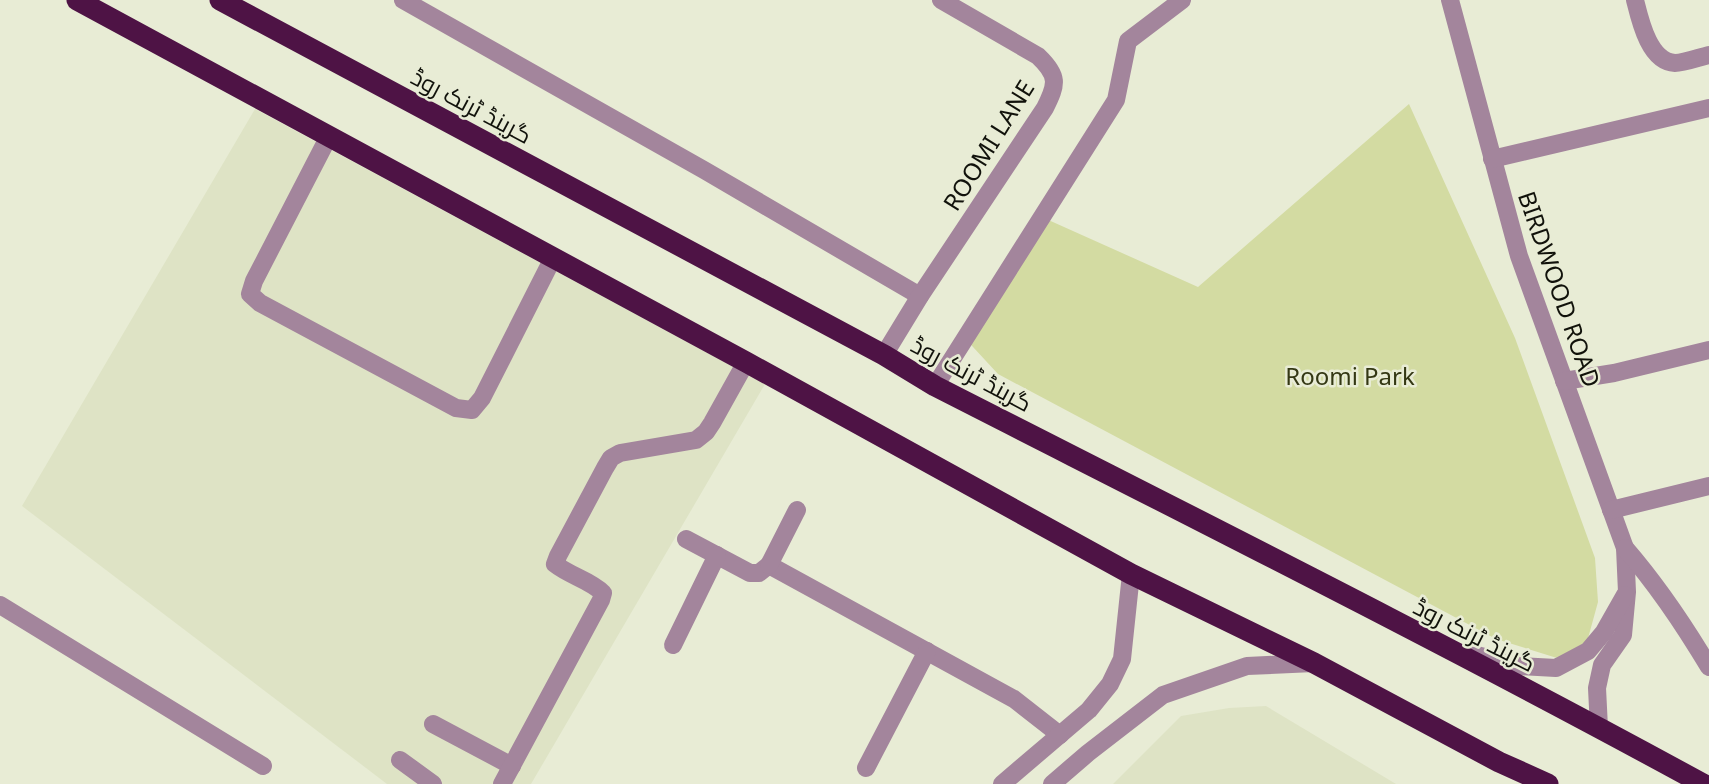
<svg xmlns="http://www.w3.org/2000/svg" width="1709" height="784" font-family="'Noto Sans',Cairo,sans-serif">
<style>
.built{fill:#dee3c5}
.green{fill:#d3dba2}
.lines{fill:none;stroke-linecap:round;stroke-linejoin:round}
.minor{stroke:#a3859c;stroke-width:18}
.highway{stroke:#4e1345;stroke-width:21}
.labels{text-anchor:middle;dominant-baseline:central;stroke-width:5;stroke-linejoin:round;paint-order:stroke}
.street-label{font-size:24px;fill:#11120b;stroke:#e8ecd5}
.park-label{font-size:24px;fill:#343814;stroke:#e8ecd5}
</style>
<rect width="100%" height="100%" fill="#e8ecd5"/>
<g class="built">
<polygon points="255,109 765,384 531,784 387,784 22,506"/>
<polygon points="1266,706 1396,784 1113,784 1181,716 1229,708"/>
</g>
<polygon class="green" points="1409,104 1515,338 1595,558 1598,602 1587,642 1557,658 1496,639 998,374 961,334 1035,214 1198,287"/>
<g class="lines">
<g class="minor">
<polyline points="403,0 704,170 920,296"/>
<polyline points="1450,0 1519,256 1625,548 1627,592 1623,635 1602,665 1597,688 1599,728"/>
<path d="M 1635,0 C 1640,20 1649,62 1675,63 C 1684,63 1700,57 1709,55"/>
<polyline points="329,136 254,281 250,294 260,303 456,408 472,410 482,398 553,258"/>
<polyline points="1492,159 1709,108"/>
<path d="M 884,355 L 920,296 L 1045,108 C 1057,84 1059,76 1038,56 L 941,0"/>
<polyline points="1564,381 1614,373 1709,350"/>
<polyline points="935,386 1116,100 1128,41 1182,0"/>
<polyline points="1611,510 1709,486"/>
<polyline points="686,539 750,573 759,573 769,565 1014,699 1060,735"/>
<path d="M 1625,548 C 1657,585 1684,625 1709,667"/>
<polyline points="769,565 797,510"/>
<polyline points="0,605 263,766"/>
<polyline points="673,645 717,555"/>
<polyline points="1469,653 1519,666 1556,668 1588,651 1604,632 1625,595"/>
<polyline points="433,724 512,766"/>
<polyline points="400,760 433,784"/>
<polyline points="866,768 927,651"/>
<path d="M 502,784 L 601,600 L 603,593 C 590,580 570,576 555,564 L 558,556 L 605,468 L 611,458 L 620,453 L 696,440 L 706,432 L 712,423 L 746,362"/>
<polyline points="1002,784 1089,710 1110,684 1122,659 1131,574"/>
<polyline points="1052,784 1088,753 1163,695 1247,666 1314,663"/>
</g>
<g class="highway">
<polyline points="77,0 746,362 1131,574 1314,663 1499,762 1548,784"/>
<path d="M 220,0 L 884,355 L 935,386 C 1192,517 1450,646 1703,784"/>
</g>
</g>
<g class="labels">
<g class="street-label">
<text transform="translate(472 105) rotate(28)">گرینڈ ٹرنک روڈ</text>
<text transform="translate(988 145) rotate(-58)">ROOMI LANE</text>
<text transform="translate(1560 289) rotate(71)">BIRDWOOD ROAD</text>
<text transform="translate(972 373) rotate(28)">گرینڈ ٹرنک روڈ</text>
<text transform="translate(1475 634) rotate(27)">گرینڈ ٹرنک روڈ</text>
</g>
<g class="park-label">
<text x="1350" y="375">Roomi Park</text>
</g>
</g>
</svg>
